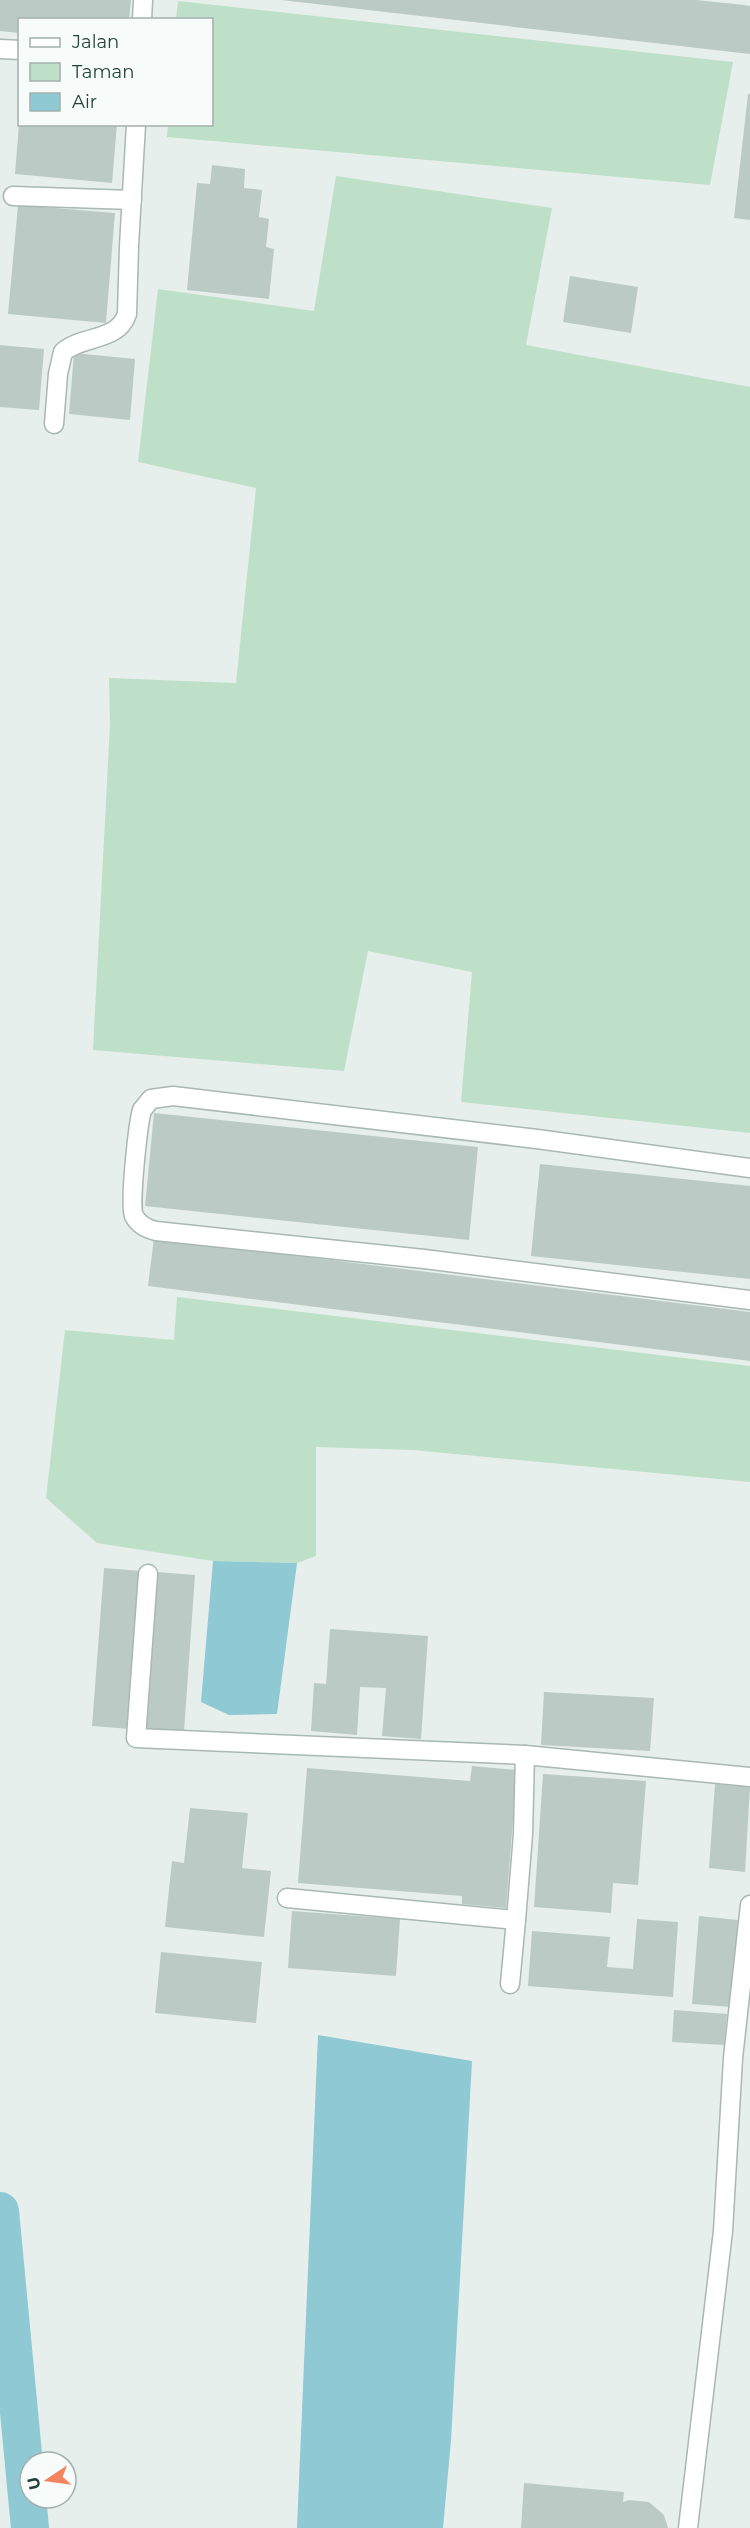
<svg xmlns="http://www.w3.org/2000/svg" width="750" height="2528" font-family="Montserrat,sans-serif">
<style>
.green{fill:#bfe0c8}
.water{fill:#8ec9d4}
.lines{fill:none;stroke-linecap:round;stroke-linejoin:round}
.canal{stroke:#8ec9d4;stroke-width:38}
.building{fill:#bbcac4}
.minor-casing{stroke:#a8b8b2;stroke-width:21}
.minor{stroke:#fff;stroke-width:18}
</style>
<rect width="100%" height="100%" fill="#e6efeb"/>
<g class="green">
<polygon points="178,1 733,62 710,185 167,137 168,125 212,124 212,20 176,19"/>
<polygon points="336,176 552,208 526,345 750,387 750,1133 461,1102 472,972 368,951 344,1071 93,1050 110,724 109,678 236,683 256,488 138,462 158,289 314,311"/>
<polygon points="177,1297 750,1366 750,1482 413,1450 316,1447 316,1556 297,1563 213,1561 97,1543 46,1498 65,1330 174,1340"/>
</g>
<g class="water">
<polygon points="213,1561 297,1563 277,1714 229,1715 201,1702"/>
<polygon points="318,2035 472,2061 451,2440 443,2528 297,2528"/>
</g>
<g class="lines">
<polyline class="canal" points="0,2211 30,2528"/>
</g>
<g class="building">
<polygon points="0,0 131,0 129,20 20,20 20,33 0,31"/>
<polygon points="281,0 696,0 744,5 750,6 750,54"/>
<polygon points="748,94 750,94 750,220 734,218"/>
<polygon points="19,124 117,124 112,183 15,174"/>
<polygon points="212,165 245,169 244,188 262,190 259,217 269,219 266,247 274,249 269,299 187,290 197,183 210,184"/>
<polygon points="18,205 115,213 106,323 8,314"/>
<polygon points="570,276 638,287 631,333 563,322"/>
<polygon points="0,345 44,349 39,410 0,407"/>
<polygon points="74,353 135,359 130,420 69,414"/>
<polygon points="154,1113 478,1147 469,1240 145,1206"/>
<polygon points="540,1164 750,1186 750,1279 531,1256"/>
<polygon points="154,1238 750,1312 750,1361 148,1286"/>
<polygon points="104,1568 142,1571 130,1729 92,1726"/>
<polygon points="156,1572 195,1575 184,1732 145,1730"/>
<polygon points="330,1629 428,1636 421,1739 382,1736 386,1688 360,1687 357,1735 311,1731 314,1683 326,1684"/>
<polygon points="544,1692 654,1698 650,1751 541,1745"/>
<polygon points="472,1766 517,1770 506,1908 462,1904 462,1896 298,1883 307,1768 470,1781"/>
<polygon points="543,1774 646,1781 638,1885 613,1883 611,1913 534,1907"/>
<polygon points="715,1784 750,1787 745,1872 709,1868"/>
<polygon points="190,1808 248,1813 242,1868 271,1871 264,1937 165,1927 172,1861 184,1863"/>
<polygon points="292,1911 400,1919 396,1976 288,1968"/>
<polygon points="699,1916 738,1920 732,2007 692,2004"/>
<polygon points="637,1919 678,1922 673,1997 528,1986 532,1931 610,1937 607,1967 633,1969"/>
<polygon points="161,1952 262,1962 256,2023 155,2013"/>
<polygon points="674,2010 727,2014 724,2045 672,2042"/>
<polygon points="524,2483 624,2492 623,2502 629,2500 649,2502 664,2515 668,2528 521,2528"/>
</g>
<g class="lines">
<g class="minor-casing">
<g id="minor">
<polyline points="142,20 143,0"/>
<polyline points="0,49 20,50"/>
<polyline points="13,196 132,200"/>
<path d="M 54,424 L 58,374 L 63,352 C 82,335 118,342 127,314 L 129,246 L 136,124"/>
<path d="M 750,1168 L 537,1139 L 173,1096 L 151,1099 L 142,1110 C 138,1124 129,1205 134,1216 C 139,1225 147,1229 156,1231 L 424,1259 L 750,1300"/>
<polyline points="148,1574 136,1738 525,1755 750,1777"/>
<polyline points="287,1898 516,1920 523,1834 525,1755"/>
<polyline points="510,1984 516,1920"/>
<polyline points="688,2528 723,2231 733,2058 750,1905"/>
</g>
</g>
<use href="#minor" class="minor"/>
</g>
<rect x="18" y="18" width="195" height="108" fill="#f7fbf9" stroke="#a3b1ad" stroke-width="1.5"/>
<rect x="30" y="38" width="30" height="9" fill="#ffffff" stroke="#a3b1ad" stroke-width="1.5"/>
<text x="72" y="48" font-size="18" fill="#24423a">Jalan</text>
<rect x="30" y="63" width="30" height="18" fill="#bfe0c8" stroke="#a3b1ad" stroke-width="1.5"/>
<text x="72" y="78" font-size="18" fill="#24423a">Taman</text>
<rect x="30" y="93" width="30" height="18" fill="#8ec9d4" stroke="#a3b1ad" stroke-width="1.5"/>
<text x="72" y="108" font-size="18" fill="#24423a">Air</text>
<g transform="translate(48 2480) rotate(257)"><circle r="28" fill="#f7fbf9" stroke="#a3b1ad" stroke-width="1.5"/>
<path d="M0-4.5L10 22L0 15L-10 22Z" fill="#f4845f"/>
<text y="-9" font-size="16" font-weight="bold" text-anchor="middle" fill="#24423a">U</text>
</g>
</svg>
